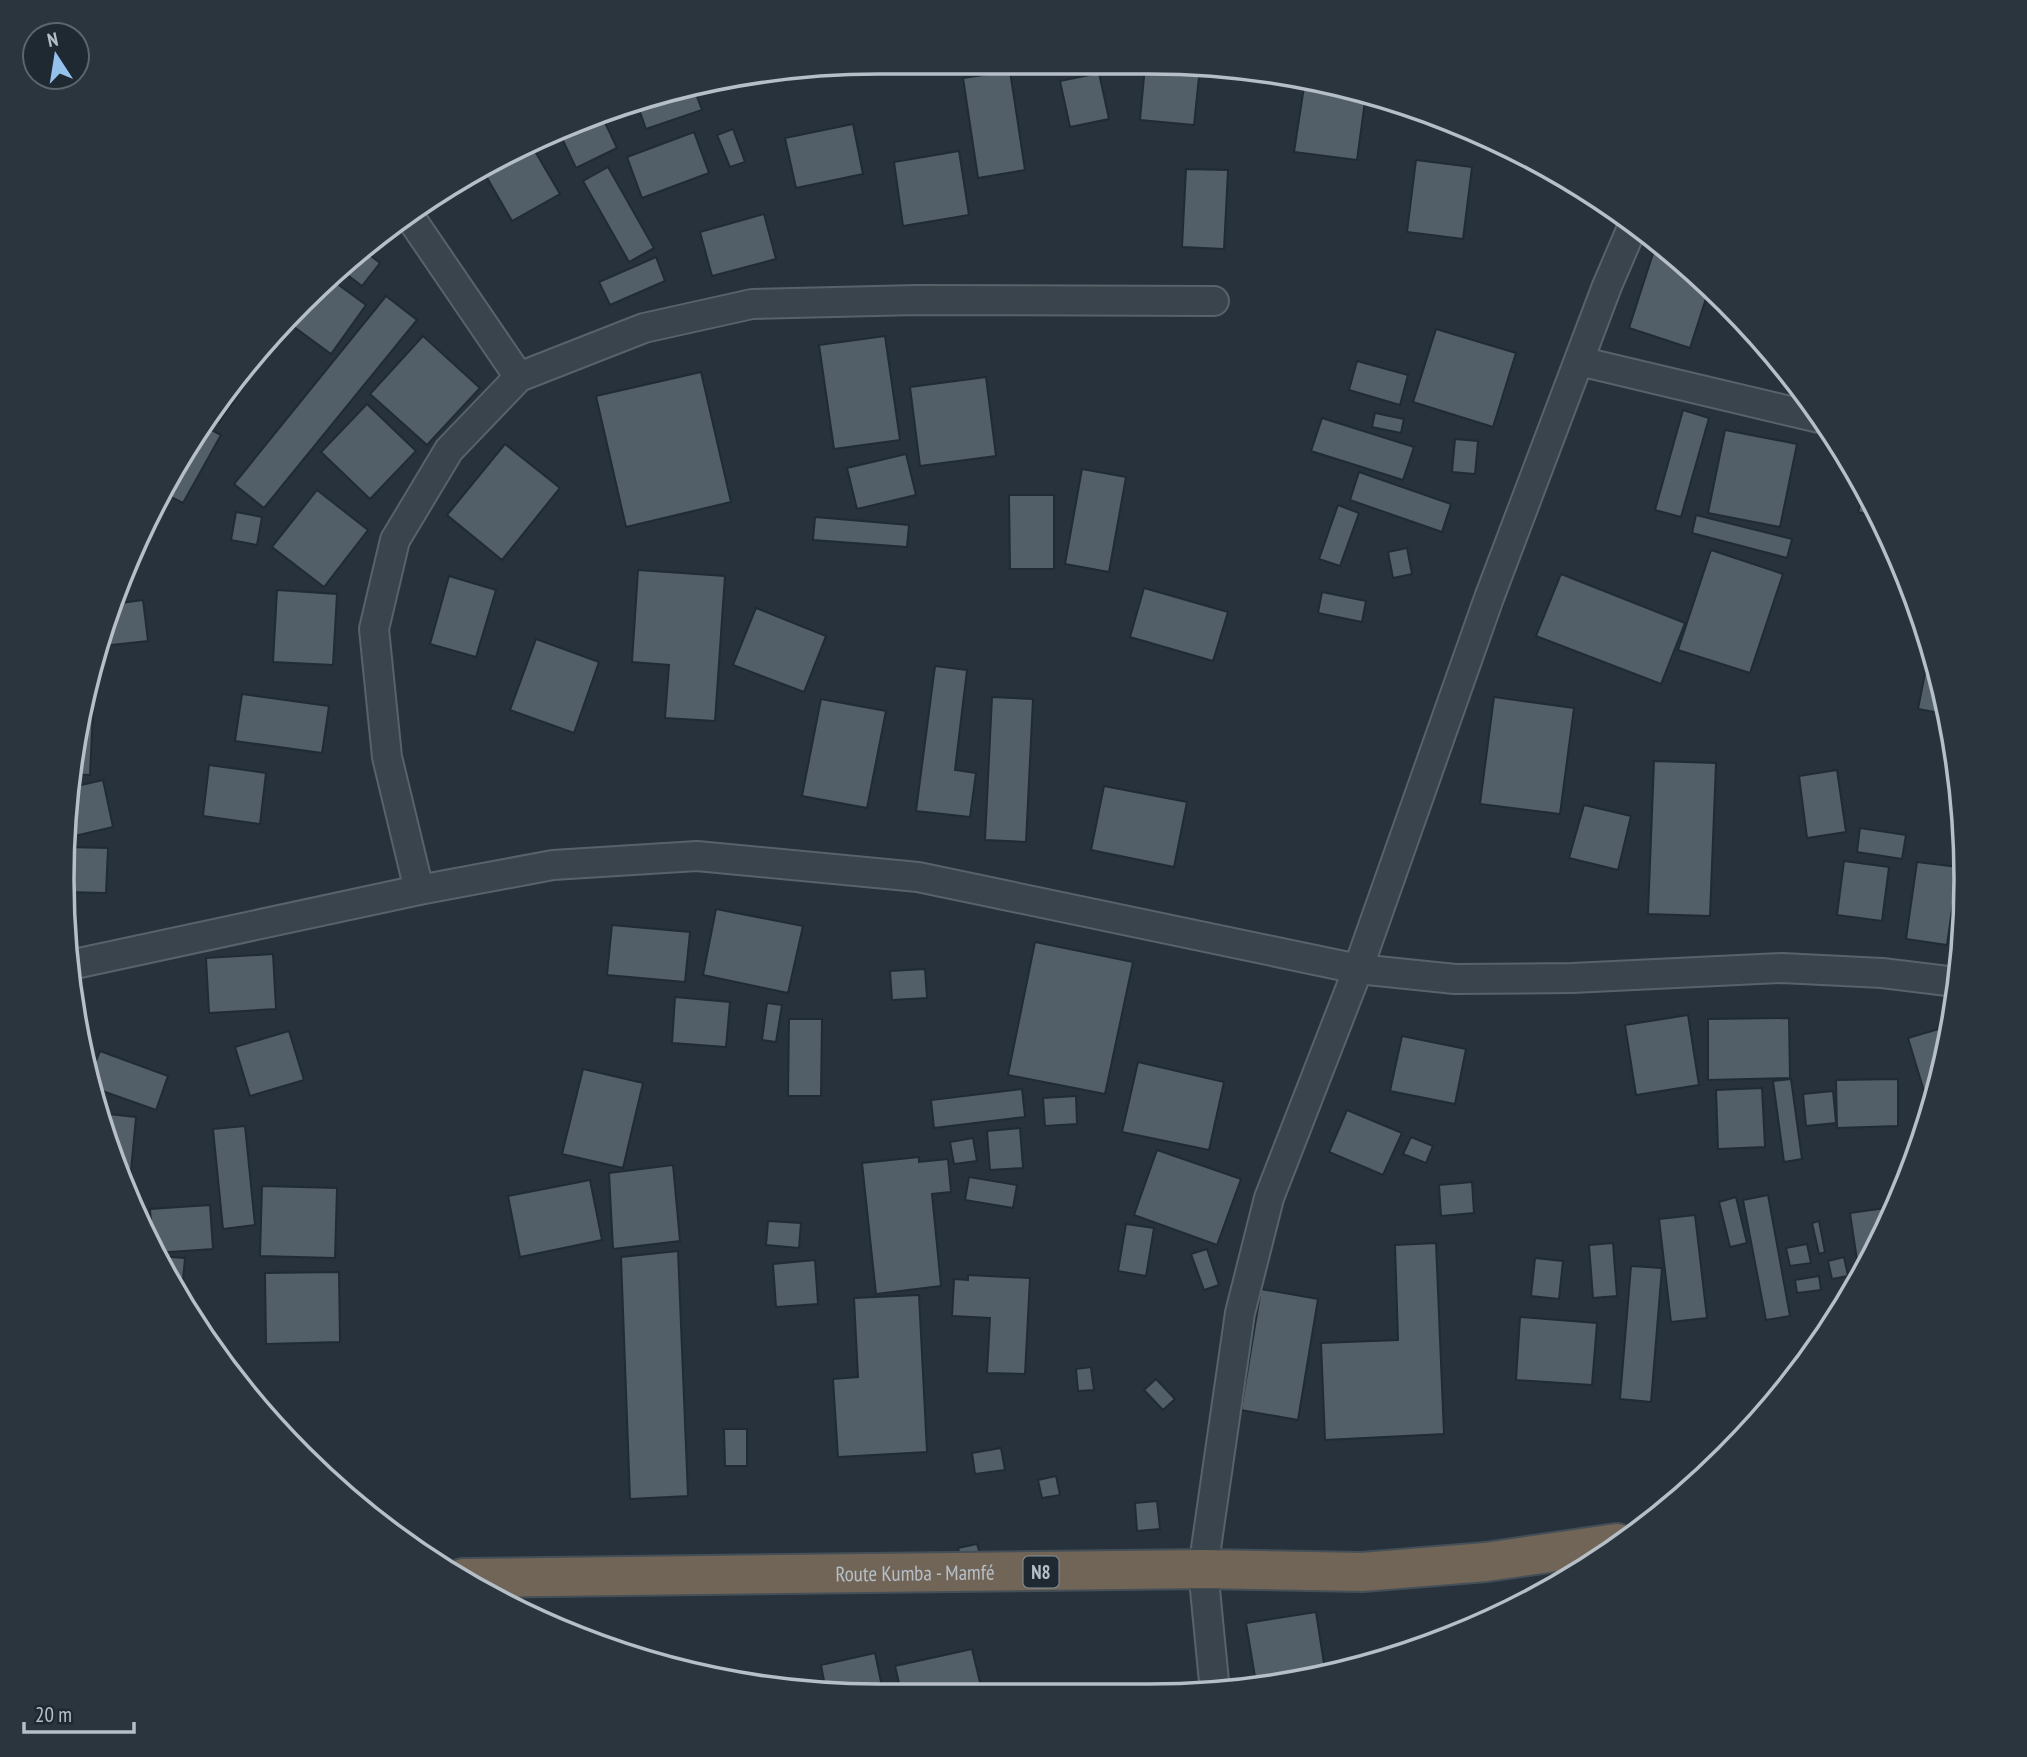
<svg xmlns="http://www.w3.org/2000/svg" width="2027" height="1757" font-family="'PT Sans Narrow',sans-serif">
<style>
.building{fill:#525f69;stroke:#212b33;stroke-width:2}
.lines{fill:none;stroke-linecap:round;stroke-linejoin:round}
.street-casing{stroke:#58626a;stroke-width:32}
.highway-casing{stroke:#454f57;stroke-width:42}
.street{stroke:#3a444c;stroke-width:28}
.highway{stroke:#716558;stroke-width:38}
.labels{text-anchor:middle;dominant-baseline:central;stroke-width:7;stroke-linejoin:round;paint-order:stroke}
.shield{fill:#1f2931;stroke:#89929a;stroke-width:2}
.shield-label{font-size:19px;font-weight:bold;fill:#b6bfc7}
.street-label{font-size:21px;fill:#b6bfc7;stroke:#1f2931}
.rim{fill:none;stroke:#b6bfc7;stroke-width:3.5}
</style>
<rect width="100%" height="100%" fill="#27323c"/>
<g class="building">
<polygon points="1145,66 1200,67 1194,125 1140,120"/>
<polygon points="1010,71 1025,170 978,178 963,78"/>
<polygon points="1099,73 1109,119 1070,127 1060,81"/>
<polygon points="1305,80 1366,94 1357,160 1294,152"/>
<polygon points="693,86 702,110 646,129 636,101 667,89"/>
<polygon points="601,114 617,148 576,168 558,130"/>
<polygon points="853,124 863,174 796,188 785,138"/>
<polygon points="733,129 745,162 730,167 717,135"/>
<polygon points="694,132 709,173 642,198 627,157"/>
<polygon points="529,141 560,194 512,221 482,169 517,146"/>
<polygon points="959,151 969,215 903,226 894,162"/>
<polygon points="1416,160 1472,167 1463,239 1407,232"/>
<polygon points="608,167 654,248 629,262 583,181"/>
<polygon points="1186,169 1228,170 1224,249 1182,247"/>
<polygon points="764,214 776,259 712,276 700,232"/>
<polygon points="1657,241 1709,289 1690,348 1629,328"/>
<polygon points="362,249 380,263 362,286 337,267"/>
<polygon points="656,257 665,281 610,305 599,282"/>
<polygon points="328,277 366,305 331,354 286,321"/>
<polygon points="386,296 417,320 264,508 234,484"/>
<polygon points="282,326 284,328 219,423 209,417 230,381"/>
<polygon points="1436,329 1516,353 1493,427 1413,402"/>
<polygon points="423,336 480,388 427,445 370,394"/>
<polygon points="885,336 900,440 834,449 819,345"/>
<polygon points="1357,361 1408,375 1400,405 1349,390"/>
<polygon points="701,372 731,502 626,527 596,396"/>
<polygon points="986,377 996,456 920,466 910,387"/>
<polygon points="367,404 416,451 370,499 321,452"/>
<polygon points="1683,410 1709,418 1681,517 1655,510"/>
<polygon points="1375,413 1404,419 1401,433 1372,427"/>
<polygon points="1322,418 1414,447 1403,480 1311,451"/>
<polygon points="204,426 221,435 183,503 165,494"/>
<polygon points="1725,430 1797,444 1780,527 1708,513"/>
<polygon points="1455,439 1478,441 1475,474 1452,472"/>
<polygon points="505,444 560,488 502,560 447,515"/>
<polygon points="906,454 916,495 857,509 847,468"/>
<polygon points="1082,469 1126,477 1109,572 1065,564"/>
<polygon points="1359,472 1451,504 1442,532 1350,500"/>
<polygon points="1865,489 1878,517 1858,512"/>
<polygon points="317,490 368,530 324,587 272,547"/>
<polygon points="1009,495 1054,495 1054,569 1010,569"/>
<polygon points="1338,505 1359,513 1340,566 1319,559"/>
<polygon points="236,512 262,517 257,545 231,540"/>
<polygon points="1696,515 1792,539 1787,558 1692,533"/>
<polygon points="815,517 909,525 907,547 813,540"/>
<polygon points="1407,548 1412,574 1393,578 1388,552"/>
<polygon points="1711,550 1783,574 1750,673 1678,650"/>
<polygon points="638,570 725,576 715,721 665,718 669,665 632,662"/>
<polygon points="1561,574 1685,623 1661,684 1536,636"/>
<polygon points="449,576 496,590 476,657 430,644"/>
<polygon points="1144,588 1228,612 1213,661 1130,637"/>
<polygon points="277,590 337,594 333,665 273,662"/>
<polygon points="1322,592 1366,601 1362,622 1318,613"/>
<polygon points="143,600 148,641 102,646 113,604"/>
<polygon points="756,608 826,636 804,692 733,665"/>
<polygon points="536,639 599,662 574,733 510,710"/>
<polygon points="1927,663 1934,664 1945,714 1918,709"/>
<polygon points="935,666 967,670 955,770 976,773 970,817 916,811"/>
<polygon points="242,694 329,706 322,753 235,741"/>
<polygon points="992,697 1033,699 1026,842 985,840"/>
<polygon points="1494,697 1574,708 1560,814 1480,804"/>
<polygon points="821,699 886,711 867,808 802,796"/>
<polygon points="84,711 93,712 90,775 68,774"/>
<polygon points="1654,761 1716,763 1710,916 1648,914"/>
<polygon points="209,765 266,773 260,824 203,816"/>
<polygon points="1837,770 1846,832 1807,838 1799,776"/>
<polygon points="103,780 113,827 66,838 68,788"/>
<polygon points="1104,786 1187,802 1174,867 1091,850"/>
<polygon points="1584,805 1631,816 1618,870 1569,858"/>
<polygon points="1860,828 1906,835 1902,859 1857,852"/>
<polygon points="66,847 108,848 106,893 64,892"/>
<polygon points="1844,861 1889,867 1882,921 1837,915"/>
<polygon points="1917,862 1958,867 1947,945 1906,939"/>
<polygon points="716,909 803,926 788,993 703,975"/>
<polygon points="612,925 690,932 685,982 607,975"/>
<polygon points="1035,942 1133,962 1105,1094 1008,1075"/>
<polygon points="273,954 276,1009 209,1013 206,958"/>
<polygon points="925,969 927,998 892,1000 890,971"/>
<polygon points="675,997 730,1002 726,1047 672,1043"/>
<polygon points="767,1003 782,1005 776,1042 762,1040"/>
<polygon points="1688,1015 1699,1085 1636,1095 1625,1025"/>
<polygon points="1789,1018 1790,1078 1708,1080 1708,1019"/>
<polygon points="789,1019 822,1019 821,1096 788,1096"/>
<polygon points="1949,1026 1938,1090 1930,1111 1908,1038"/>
<polygon points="289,1031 304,1080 250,1096 235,1047"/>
<polygon points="1402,1036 1466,1049 1455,1104 1390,1091"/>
<polygon points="100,1051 168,1076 156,1110 94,1088 91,1074"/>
<polygon points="1138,1062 1224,1082 1209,1150 1122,1132"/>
<polygon points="583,1069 643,1083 623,1168 562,1154"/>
<polygon points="1791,1079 1802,1159 1784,1162 1773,1081"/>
<polygon points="1898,1079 1898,1126 1837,1128 1836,1080"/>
<polygon points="1762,1088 1765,1147 1718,1149 1716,1090"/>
<polygon points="1022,1089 1025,1117 934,1128 931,1100"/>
<polygon points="1833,1091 1836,1123 1806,1126 1803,1094"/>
<polygon points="1076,1096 1077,1124 1045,1126 1043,1098"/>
<polygon points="1347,1110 1402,1133 1383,1175 1329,1152"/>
<polygon points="99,1113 136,1117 130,1181 122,1180 104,1141"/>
<polygon points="245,1126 255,1225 223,1229 213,1129"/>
<polygon points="1020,1128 1023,1168 990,1170 987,1131"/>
<polygon points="1411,1137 1433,1146 1426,1163 1403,1154"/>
<polygon points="973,1138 977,1161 954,1164 950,1142"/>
<polygon points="1157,1150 1241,1179 1217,1245 1134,1215"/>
<polygon points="919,1157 919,1162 948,1159 951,1192 932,1194 941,1286 876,1294 862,1163"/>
<polygon points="673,1165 680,1241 613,1249 609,1173"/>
<polygon points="969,1177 1017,1185 1013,1208 965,1200"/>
<polygon points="590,1180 602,1240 520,1257 508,1196"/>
<polygon points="1472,1182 1474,1213 1441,1216 1439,1185"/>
<polygon points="262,1186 337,1188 335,1258 260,1256"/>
<polygon points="1768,1195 1790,1316 1766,1320 1743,1200"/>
<polygon points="1736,1197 1747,1243 1730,1247 1719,1202"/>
<polygon points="210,1205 213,1249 155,1253 153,1249 150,1209"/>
<polygon points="1893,1207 1881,1240 1865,1266 1858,1267 1850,1213"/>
<polygon points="1695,1215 1707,1318 1671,1322 1659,1219"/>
<polygon points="768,1221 801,1223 799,1248 766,1245"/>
<polygon points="1819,1221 1825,1252 1819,1254 1812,1223"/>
<polygon points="1126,1224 1154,1228 1146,1276 1118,1271"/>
<polygon points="1436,1243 1444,1434 1325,1440 1321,1343 1398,1340 1395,1245"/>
<polygon points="1613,1243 1617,1296 1593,1298 1589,1245"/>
<polygon points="1807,1244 1811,1263 1790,1266 1786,1248"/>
<polygon points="1207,1249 1219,1285 1204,1290 1191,1254"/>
<polygon points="678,1251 688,1496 630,1499 621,1257"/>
<polygon points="157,1256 185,1258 181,1302 171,1287"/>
<polygon points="1844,1257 1848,1276 1832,1279 1828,1261"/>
<polygon points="1535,1258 1563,1261 1559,1299 1531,1296"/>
<polygon points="815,1260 818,1304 776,1307 773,1264"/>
<polygon points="1631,1266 1662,1268 1651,1402 1620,1399"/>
<polygon points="339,1272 340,1342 266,1344 265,1273"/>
<polygon points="968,1275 1030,1278 1025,1374 987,1373 990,1318 952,1316 954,1279 968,1280"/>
<polygon points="1819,1276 1821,1290 1797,1293 1795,1280"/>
<polygon points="1261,1289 1318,1299 1298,1420 1241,1410"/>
<polygon points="919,1295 927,1452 838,1457 833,1379 858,1377 854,1298"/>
<polygon points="1520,1317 1597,1323 1592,1385 1516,1380"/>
<polygon points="1091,1367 1094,1390 1078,1391 1076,1369"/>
<polygon points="1156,1379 1175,1399 1163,1410 1144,1390"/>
<polygon points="724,1429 747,1429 747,1466 725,1466"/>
<polygon points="1001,1448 1005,1470 975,1474 972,1453"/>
<polygon points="1056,1476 1060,1495 1042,1498 1038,1480"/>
<polygon points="1157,1501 1160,1529 1137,1531 1135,1503"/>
<polygon points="977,1544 982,1560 963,1565 958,1548"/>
<polygon points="1316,1612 1325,1670 1256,1683 1246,1623"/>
<polygon points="972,1649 983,1695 902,1696 895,1666"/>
<polygon points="875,1653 884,1696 826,1691 821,1665"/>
</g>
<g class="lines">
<g class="street-casing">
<g id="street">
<polyline points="410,217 519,377"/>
<polyline points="1579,361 1819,418"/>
<polyline points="419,890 387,757 374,629 395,540 449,450 519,377 644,328 752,304 917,300 1214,301"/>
<polyline points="70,965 419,890 553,865 697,856 918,877 1358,969 1455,979 1572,978 1782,968 1882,973 1956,982"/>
<polyline points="1215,1692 1203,1569 1240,1313 1269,1198 1358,969 1489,598 1607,286 1634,223"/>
</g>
</g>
<g class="highway-casing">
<g id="highway">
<path id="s1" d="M 463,1578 L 1203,1569 L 1362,1572 L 1486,1562 L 1617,1543"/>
</g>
</g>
<use href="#street" class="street"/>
<use href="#highway" class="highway"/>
</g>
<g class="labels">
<rect class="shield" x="1023.5" y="1556.5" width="35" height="31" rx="5"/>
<g class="shield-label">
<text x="1041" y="1572">N8</text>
</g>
<g class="street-label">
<text stroke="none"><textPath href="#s1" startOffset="452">Route Kumba - Mamfé</textPath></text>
</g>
</g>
<path d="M0 0H2027V1757H0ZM879 74H1149A805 805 0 0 1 1954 879V879A805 805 0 0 1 1149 1684H879A805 805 0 0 1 74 879V879A805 805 0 0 1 879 74Z" fill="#2b353d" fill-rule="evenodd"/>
<path class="rim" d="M879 74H1149A805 805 0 0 1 1954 879V879A805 805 0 0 1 1149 1684H879A805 805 0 0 1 74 879V879A805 805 0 0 1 879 74Z"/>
<g transform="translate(56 56) rotate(348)"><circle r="33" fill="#1f2931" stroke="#5b656d" stroke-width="2"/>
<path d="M0-5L12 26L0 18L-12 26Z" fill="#95c2ed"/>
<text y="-10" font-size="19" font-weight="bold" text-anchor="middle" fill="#b6bfc7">N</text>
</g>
<path d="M24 1722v10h110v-10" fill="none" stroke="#b6bfc7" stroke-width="3.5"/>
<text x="35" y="1722" font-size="21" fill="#b6bfc7" stroke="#1f2931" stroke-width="5" paint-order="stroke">20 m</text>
</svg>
